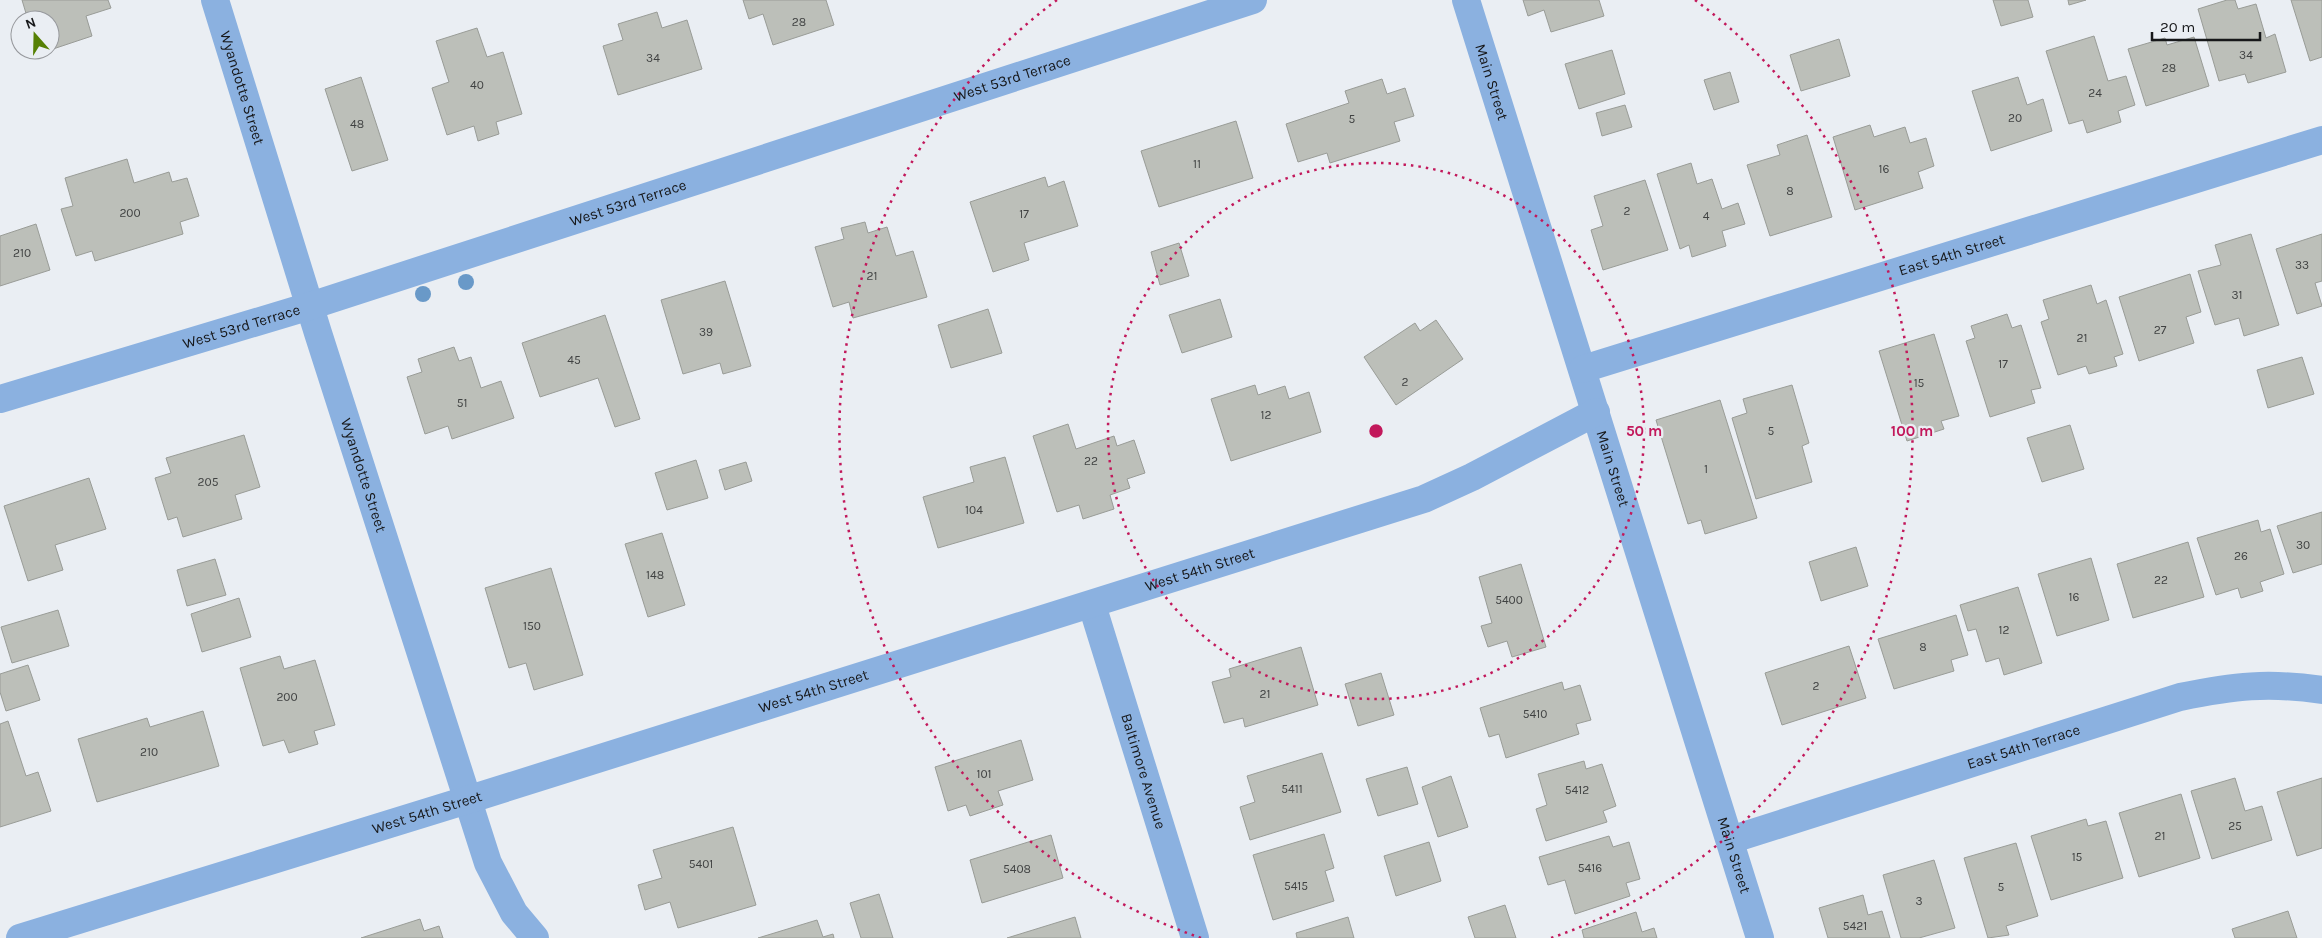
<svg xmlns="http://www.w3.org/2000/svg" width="2322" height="938" font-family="Karla,sans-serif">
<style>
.building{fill:#bcbfb9;stroke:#999c97}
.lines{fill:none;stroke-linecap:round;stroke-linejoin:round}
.minor{stroke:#8bb1e0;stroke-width:28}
.tree{fill:#6999c8}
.ring{fill:none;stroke:#c2185b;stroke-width:2.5;stroke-dasharray:2.5 5}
.labels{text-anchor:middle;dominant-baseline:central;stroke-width:4.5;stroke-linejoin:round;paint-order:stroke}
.number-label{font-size:12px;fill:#404242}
.street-label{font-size:15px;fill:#17181a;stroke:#eaeef3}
.centre{fill:#c2185b;stroke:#eaeef3;stroke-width:2.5}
.ring-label{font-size:15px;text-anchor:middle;font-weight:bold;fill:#c2185b;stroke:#eaeef3;stroke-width:4.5;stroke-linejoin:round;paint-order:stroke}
</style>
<rect width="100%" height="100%" fill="#eaeef3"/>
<g class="building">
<polygon points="22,0 108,0 111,8 86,16 92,36 50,50 50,20 28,20"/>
<polygon points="743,0 826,0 834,25 773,45 763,14 749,19"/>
<polygon points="1523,0 1599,0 1604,16 1551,32 1544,10 1528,16"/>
<polygon points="1993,0 2028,0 2033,17 2001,26"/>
<polygon points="2068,0 2086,0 2069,5"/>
<polygon points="2227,0 2235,0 2238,9 2256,4 2266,38 2275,34 2286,72 2248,83 2245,74 2219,81 2198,9"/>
<polygon points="2291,0 2322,0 2322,57 2310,61"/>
<polygon points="657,12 662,28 687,20 702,69 618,95 603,46 623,40 618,24"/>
<polygon points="477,28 487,57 503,52 522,114 496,122 499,134 478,141 474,126 447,135 432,88 449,82 436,41"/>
<polygon points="2094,36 2108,81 2126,76 2135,105 2118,111 2121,122 2087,133 2083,120 2069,124 2046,51"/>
<polygon points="2194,37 2209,86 2146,106 2128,49 2165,38 2167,45"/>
<polygon points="1839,39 1850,76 1801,91 1790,55"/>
<polygon points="26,50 49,50 29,57"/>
<polygon points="1612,50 1625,94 1579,109 1565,64"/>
<polygon points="1730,72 1739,102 1714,110 1704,80"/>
<polygon points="361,77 388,160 352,171 325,89"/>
<polygon points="2018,77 2027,105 2043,99 2052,131 1991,151 1972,91"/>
<polygon points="1382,79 1387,94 1405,88 1414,116 1394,122 1400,141 1330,163 1327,153 1298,162 1286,124 1349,103 1345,91"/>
<polygon points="1625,105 1632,127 1602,136 1596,113"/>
<polygon points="1236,121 1253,178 1159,207 1141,151"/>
<polygon points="1870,125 1874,137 1905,127 1910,143 1926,138 1934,166 1918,172 1923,188 1855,210 1833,137"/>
<polygon points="1807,135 1832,217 1770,236 1747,165 1780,155 1777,145"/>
<polygon points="127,159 134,183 169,172 172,182 187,178 199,216 180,222 183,234 95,261 92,251 76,256 61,209 73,206 65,178"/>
<polygon points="1691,163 1697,184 1712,179 1722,209 1738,203 1745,224 1722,231 1726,246 1692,257 1689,245 1680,249 1657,174"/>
<polygon points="1045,177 1048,187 1064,181 1078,226 1024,243 1029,260 993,272 970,202"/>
<polygon points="1645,180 1668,250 1603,270 1591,230 1603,226 1594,196"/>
<polygon points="865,222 868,233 887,227 896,256 913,251 927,297 853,318 849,302 833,307 815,247 844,239 841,228"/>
<polygon points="36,224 50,270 0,286 0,236"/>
<polygon points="2251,234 2279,325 2244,336 2239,318 2215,325 2198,271 2221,265 2215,245"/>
<polygon points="2322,234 2322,281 2315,283 2322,306 2297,314 2276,249"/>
<polygon points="1179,243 1189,276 1160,285 1151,252"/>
<polygon points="2190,274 2201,312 2186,317 2194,343 2139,361 2119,297"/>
<polygon points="725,281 751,366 723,374 720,363 683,374 661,300"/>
<polygon points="2091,285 2097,304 2106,300 2123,354 2114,357 2117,366 2089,374 2086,366 2058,375 2041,322 2049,319 2043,300"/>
<polygon points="1220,299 1232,337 1182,353 1169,315"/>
<polygon points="988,309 1002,353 951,368 938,325"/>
<polygon points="2007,314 2012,328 2021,325 2041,388 2031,390 2035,403 1990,417 1966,341 1975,338 1971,326"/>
<polygon points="605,315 640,419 615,427 598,378 540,397 522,343"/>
<polygon points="1436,320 1463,359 1396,405 1364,357 1415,323 1420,331"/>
<polygon points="1934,334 1959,416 1941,421 1944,429 1907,441 1879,351"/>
<polygon points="454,347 459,361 471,357 481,388 501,381 514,418 452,439 448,426 425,434 407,377 422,372 418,359"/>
<polygon points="2302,357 2314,394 2268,408 2257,370"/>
<polygon points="1255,385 1258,395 1285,386 1289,399 1309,392 1321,432 1231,461 1211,399"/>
<polygon points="1792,385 1809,443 1802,446 1812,482 1756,499 1732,418 1747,413 1743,399"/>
<polygon points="1720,400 1757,518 1705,534 1701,520 1688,524 1656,420"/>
<polygon points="1068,424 1076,449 1114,436 1117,446 1134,440 1145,473 1127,479 1130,488 1110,495 1114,509 1083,519 1079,505 1057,512 1033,436"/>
<polygon points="2070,425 2084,469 2042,482 2027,438"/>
<polygon points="244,435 260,487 235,495 242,519 183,537 177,517 168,520 155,478 171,473 166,458"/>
<polygon points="1005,457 1024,523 938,548 923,497 974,482 970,467"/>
<polygon points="696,460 708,498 667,510 655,473"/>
<polygon points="746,462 752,481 725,490 719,470"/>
<polygon points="89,478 106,529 55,545 63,570 28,581 4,506"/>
<polygon points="2322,512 2322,564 2293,573 2277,526"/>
<polygon points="2258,520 2261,532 2270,529 2284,574 2260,582 2263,591 2241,598 2238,588 2216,595 2197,538"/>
<polygon points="662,533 685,605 648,617 625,544"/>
<polygon points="2188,542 2204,597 2133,618 2117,564"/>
<polygon points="1856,547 1868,586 1821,601 1809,562"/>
<polygon points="2091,558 2109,620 2057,636 2038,574"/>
<polygon points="215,559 226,595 187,606 177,570"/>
<polygon points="1521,564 1546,647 1512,657 1507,641 1488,647 1481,626 1492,623 1479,577"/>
<polygon points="551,568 583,675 534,690 526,663 509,668 485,588"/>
<polygon points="2018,587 2042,663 2004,675 1999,658 1986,662 1976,629 1968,631 1960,605"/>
<polygon points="239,598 251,637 202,652 191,614"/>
<polygon points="58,610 69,646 12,663 1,627"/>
<polygon points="1956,615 1968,655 1951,660 1954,671 1894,689 1878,639"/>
<polygon points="1849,646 1866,698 1782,725 1765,673"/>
<polygon points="1301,647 1318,705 1245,727 1243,718 1224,723 1212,682 1231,677 1229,669"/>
<polygon points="280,656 284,669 315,660 335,725 314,731 318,744 289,753 284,740 263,746 240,668"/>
<polygon points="28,665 40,700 6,711 0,692 0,674"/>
<polygon points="1381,673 1394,715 1358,726 1345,684"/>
<polygon points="1562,682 1564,690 1580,685 1591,720 1576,724 1579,734 1506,758 1499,734 1489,737 1480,708"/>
<polygon points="203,711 219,766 97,802 78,739 147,718 150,727"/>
<polygon points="8,721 26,776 38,772 51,811 0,827 0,724"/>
<polygon points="1021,740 1033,780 998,791 1003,805 970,816 966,805 948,811 935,767"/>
<polygon points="1322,753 1341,812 1250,840 1240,807 1255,802 1247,776"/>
<polygon points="1584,761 1586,769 1602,764 1616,806 1603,811 1607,822 1546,841 1536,809 1547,805 1538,774"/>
<polygon points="1407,767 1418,804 1378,816 1366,779"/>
<polygon points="1451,776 1468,827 1438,837 1422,787"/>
<polygon points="2235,778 2245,811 2262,806 2272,840 2212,859 2191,791"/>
<polygon points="2322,778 2322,848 2297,856 2277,792"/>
<polygon points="2181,794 2200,858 2139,877 2119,813"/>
<polygon points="2086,819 2088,826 2106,821 2123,878 2051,900 2031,836"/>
<polygon points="733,827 756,905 678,928 670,902 645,910 638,885 662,878 653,850"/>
<polygon points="1324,834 1334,868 1325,871 1334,901 1273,920 1253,855"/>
<polygon points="1051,835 1063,878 982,903 970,860"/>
<polygon points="1609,836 1613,847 1629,842 1640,879 1626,883 1630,896 1575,914 1565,880 1548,885 1539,857"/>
<polygon points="1429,842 1441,881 1396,896 1384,856"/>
<polygon points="2016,843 2038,916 2006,926 2009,935 1988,938 1964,858"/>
<polygon points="1934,860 1955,928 1919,938 1901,938 1883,875"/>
<polygon points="879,894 893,938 861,938 850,903"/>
<polygon points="1863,895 1868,915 1882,911 1890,938 1828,938 1819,908"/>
<polygon points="1505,905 1516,938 1475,938 1468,917"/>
<polygon points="2288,911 2297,938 2235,938 2232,929"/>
<polygon points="1636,912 1642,932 1654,928 1657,938 1584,938 1582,930"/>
<polygon points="1075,917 1081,938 1007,938"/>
<polygon points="1348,917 1354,938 1297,938 1296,933"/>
<polygon points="420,919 424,931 439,926 443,938 361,938"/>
<polygon points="817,920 823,937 833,934 834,938 758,938"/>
</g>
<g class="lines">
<g class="minor">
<path id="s1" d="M 215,0 L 318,333 L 488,863 L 514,913 L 535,938"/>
<path id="s2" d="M 1466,0 L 1760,938"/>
<path id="s3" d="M 1583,369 L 2322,140"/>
<path id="s4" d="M 0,399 L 310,306 L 1253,0"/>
<path id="s5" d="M 1092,605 L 1195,938"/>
<path id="s6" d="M 1730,840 L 2180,697 C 2234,686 2268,682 2322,690"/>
<path id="s7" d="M 20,938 L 467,800 L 1424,499 L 1472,477 L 1596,412"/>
</g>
</g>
<g class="tree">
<circle cx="466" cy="282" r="8"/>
<circle cx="423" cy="294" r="8"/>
</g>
<g class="ring">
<circle cx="1376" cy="431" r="268"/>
<path d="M1201 938A536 536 0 0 1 1057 0M1695 0A536 536 0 0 1 1551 938"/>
</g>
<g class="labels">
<g class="number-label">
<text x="799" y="22">28</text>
<text x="2246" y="55">34</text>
<text x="653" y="58">34</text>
<text x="2169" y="68">28</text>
<text x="477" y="85">40</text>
<text x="2095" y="93">24</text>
<text x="2015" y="118">20</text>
<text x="1352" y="119">5</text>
<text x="357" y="124">48</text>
<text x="1197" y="164">11</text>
<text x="1884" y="169">16</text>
<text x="1790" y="191">8</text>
<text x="1627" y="211">2</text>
<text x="130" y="213">200</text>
<text x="1024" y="214">17</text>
<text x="1706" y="216">4</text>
<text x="22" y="253">210</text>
<text x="2302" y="265">33</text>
<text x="872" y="276">21</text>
<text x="2237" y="295">31</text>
<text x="2160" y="330">27</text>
<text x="706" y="332">39</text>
<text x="2082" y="338">21</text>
<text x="574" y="360">45</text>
<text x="2003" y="364">17</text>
<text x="1405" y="382">2</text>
<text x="1919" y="383">15</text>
<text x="462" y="403">51</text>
<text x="1266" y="415">12</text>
<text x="1771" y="431">5</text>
<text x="1091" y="461">22</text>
<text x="1706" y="469">1</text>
<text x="208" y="482">205</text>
<text x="974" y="510">104</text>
<text x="2303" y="545">30</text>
<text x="2241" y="556">26</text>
<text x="655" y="575">148</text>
<text x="2161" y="580">22</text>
<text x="2074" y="597">16</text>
<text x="1509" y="600">5400</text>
<text x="532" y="626">150</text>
<text x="2004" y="630">12</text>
<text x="1923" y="647">8</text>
<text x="1816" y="686">2</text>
<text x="1265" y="694">21</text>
<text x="287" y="697">200</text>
<text x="1535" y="714">5410</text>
<text x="149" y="752">210</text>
<text x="984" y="774">101</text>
<text x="1292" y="789">5411</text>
<text x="1577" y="790">5412</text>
<text x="2235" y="826">25</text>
<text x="2160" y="836">21</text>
<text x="2077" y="857">15</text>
<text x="701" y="864">5401</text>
<text x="1590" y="868">5416</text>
<text x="1017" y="869">5408</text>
<text x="1296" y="886">5415</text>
<text x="2001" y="887">5</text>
<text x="1919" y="901">3</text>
<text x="1855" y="926">5421</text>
</g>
<g class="street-label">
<text stroke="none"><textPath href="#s4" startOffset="1062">West 53rd Terrace</textPath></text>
<text stroke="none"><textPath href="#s2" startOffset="86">Main Street</textPath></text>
<text stroke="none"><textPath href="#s1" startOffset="92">Wyandotte Street</textPath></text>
<text stroke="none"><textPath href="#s4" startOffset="658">West 53rd Terrace</textPath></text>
<text stroke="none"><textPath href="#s3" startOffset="386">East 54th Street</textPath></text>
<text stroke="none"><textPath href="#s4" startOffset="252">West 53rd Terrace</textPath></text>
<text stroke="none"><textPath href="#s2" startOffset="491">Main Street</textPath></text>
<text stroke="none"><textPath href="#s1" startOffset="498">Wyandotte Street</textPath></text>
<text stroke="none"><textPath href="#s7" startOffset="1236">West 54th Street</textPath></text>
<text stroke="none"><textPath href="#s7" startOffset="831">West 54th Street</textPath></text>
<text stroke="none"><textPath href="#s6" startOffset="308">East 54th Terrace</textPath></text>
<text stroke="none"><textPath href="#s5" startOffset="174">Baltimore Avenue</textPath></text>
<text stroke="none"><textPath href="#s7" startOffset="426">West 54th Street</textPath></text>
<text stroke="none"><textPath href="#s2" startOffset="896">Main Street</textPath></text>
</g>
</g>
<circle cx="1376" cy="431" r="8" class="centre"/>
<g class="ring-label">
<text x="1644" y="436">50 m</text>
<text x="1912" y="436">100 m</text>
</g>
<g transform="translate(35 35) rotate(340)"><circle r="24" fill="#eaeef3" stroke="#96989c"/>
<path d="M0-4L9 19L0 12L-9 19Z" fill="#568004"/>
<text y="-8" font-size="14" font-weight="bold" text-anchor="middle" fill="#17181a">N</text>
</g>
<path d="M2152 32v8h108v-8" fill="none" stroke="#17181a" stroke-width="2.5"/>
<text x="2160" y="32" font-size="15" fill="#17181a" stroke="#eaeef3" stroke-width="4" paint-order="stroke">20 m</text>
</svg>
